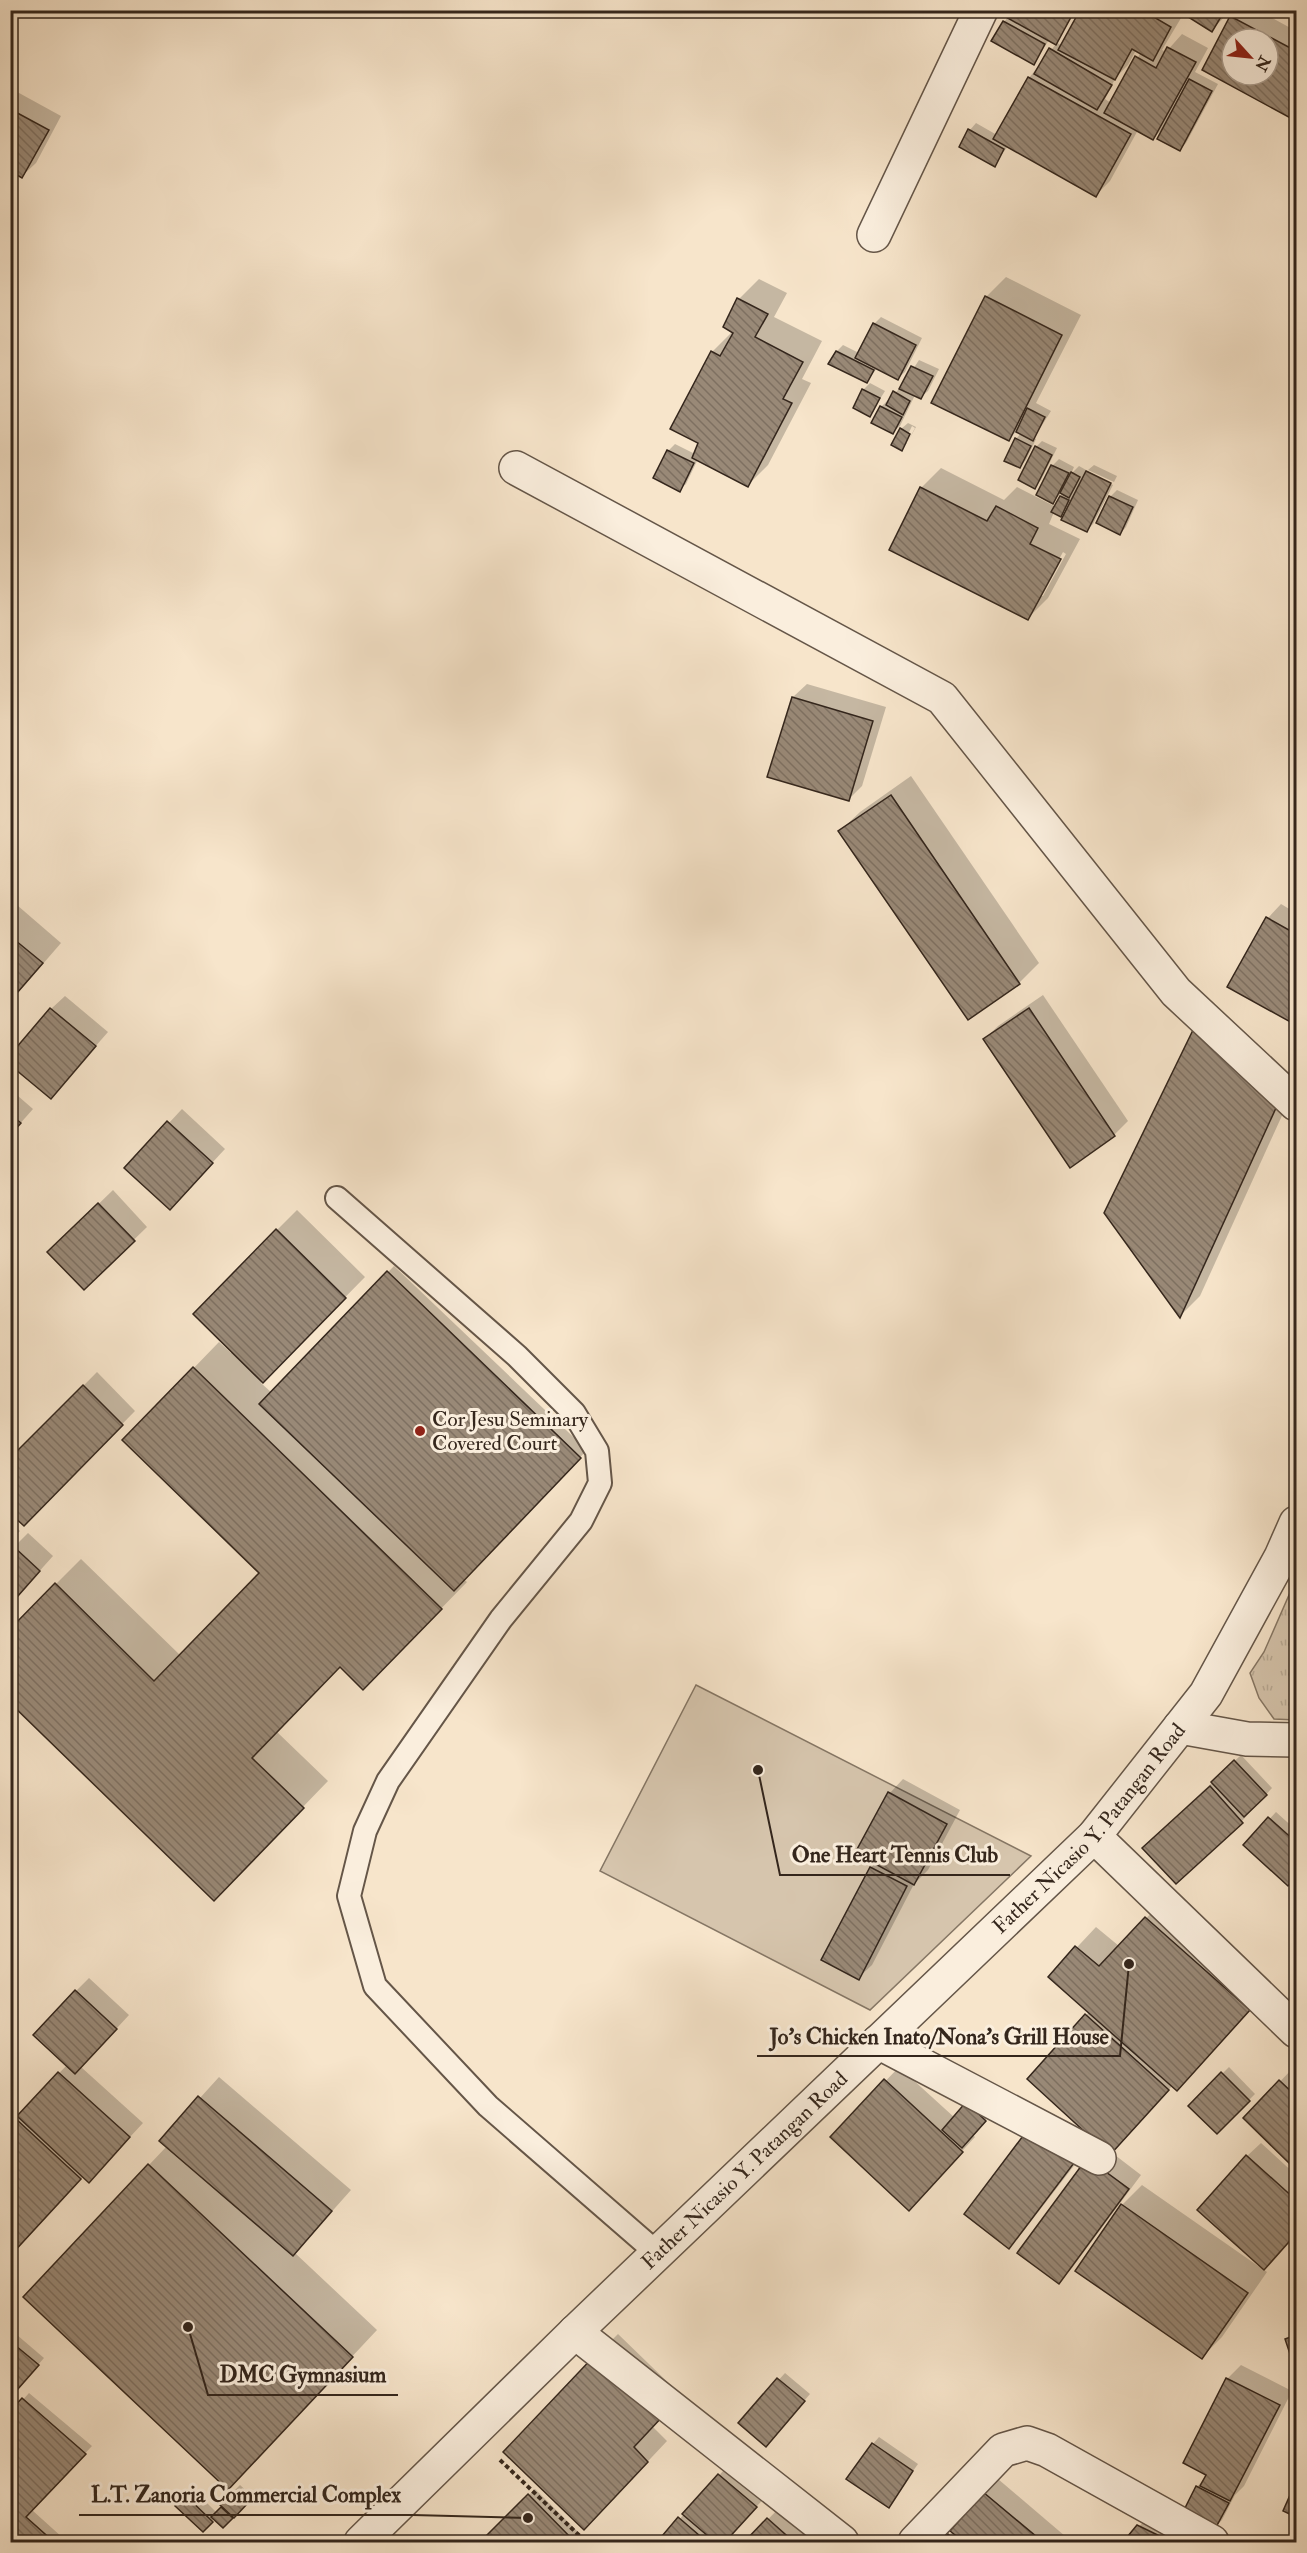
<svg xmlns="http://www.w3.org/2000/svg" width="1307" height="2553" font-family="'IM FELL Double Pica',serif">
<style>
.grass{fill:url(#grass-tufts);stroke:#857664;stroke-width:1.5}
.pitch{fill:#d6c5ad;stroke:#857664;stroke-width:1.5}
.shadow{fill:#0003;fill-rule:evenodd}
.building{fill:url(#building-back-hatch);stroke:#34261c;stroke-width:1.5;fill-rule:evenodd}
.lines{fill:none;stroke-linecap:round;stroke-linejoin:round}
.lane-casing{stroke:#655648;stroke-width:26}
.street-casing{stroke:#655648;stroke-width:36}
.path{stroke:#34261c;stroke-width:4;stroke-dasharray:4.5 3;stroke-linecap:butt}
.lane{stroke:#faeedd;stroke-width:22}
.street{stroke:#faeedd;stroke-width:33}
.poi-dot{fill:#8f2418;stroke:#faeedd;stroke-width:2}
.labels{text-anchor:middle;dominant-baseline:central;stroke-width:6;stroke-linejoin:round;paint-order:stroke}
.poi-label{font-size:21px;fill:#34261c;stroke:#faeedd;text-anchor:start}
.street-label{font-size:21px;fill:#34261c;stroke:#faeedd}
.leader{fill:none;stroke:#34261c;stroke-width:2}
.callout-dot{fill:#34261c;stroke:#faeedd;stroke-width:2}
.callout-label{font-size:22px;text-anchor:middle;font-weight:bold;fill:#34261c;stroke:#faeedd;stroke-width:6;stroke-linejoin:round;paint-order:stroke}
</style>
<defs>
<pattern id="grass-tufts" width="24" height="20" patternUnits="userSpaceOnUse" patternTransform="scale(1.5)"><rect width="24" height="20" fill="#d6c5ad"/><path d="M3 7l-1-3M5 7V3M7 7l1-3M15 17l-1-3M17 17v-4M19 17l1-3" fill="none" stroke="#b8a994"/></pattern>
<pattern id="building-back-hatch" width="6" height="6" patternUnits="userSpaceOnUse" patternTransform="scale(1.5)"><rect width="6" height="6" fill="#998977"/><path d="M-1 5l2 2M0 0l6 6M5-1l2 2" fill="none" stroke="#7e7061"/></pattern>
</defs>
<rect width="100%" height="100%" fill="#f7e5cb"/>
<filter id="stains"><feTurbulence type="fractalNoise" baseFrequency=".00333" numOctaves="4"/><feColorMatrix values="0 0 0 0 .2 0 0 0 0 .09 0 0 0 0 .02 0 0 0 .5 -.17"/></filter>
<radialGradient id="worn" r=".72"><stop offset=".6" stop-color="#630" stop-opacity="0"/><stop offset="1" stop-color="#630" stop-opacity=".3"/></radialGradient>
<polygon class="grass" points="1296,1579 1296,1720 1274,1719 1259,1698 1250,1673 1264,1652"/>
<polygon class="pitch" points="696,1685 1031,1856 870,2010 600,1871"/>
<g class="shadow">
<path d="M 1009,10 L 1077,10 L 1056,42 L 1062,46 L 1082,10 L 1231,10 L 1212,30 L 1184,13 L 1162,50 L 1166,52 L 1182,34 L 1208,48 L 1195,72 L 1218,84 L 1186,143 L 1180,149 L 1166,125 L 1153,139 L 1138,130 L 1110,181 L 1096,195 L 1008,146 L 994,165 L 970,130 L 976,123 L 997,135 L 1029,78 L 1056,44 L 1049,40 L 1034,63 L 1004,22 L 1008,17 ZM 1136,50 L 1141,52 L 1111,103 L 1105,99 L 1116,77 L 1128,65 Z"/>
<path d="M 1238,10 L 1258,10 L 1296,31 L 1296,119 L 1204,70 L 1231,17 ZM 1232,39 L 1268,39 L 1268,75 L 1232,75 Z"/>
<polygon points="10,88 61,116 36,163 22,176 10,170"/>
<polygon points="1006,277 1081,315 1036,403 1051,411 1034,438 1036,439 1026,460 1020,466 1016,439 1021,433 1017,431 1008,439 986,297"/>
<polygon points="759,279 787,293 774,317 822,341 802,379 811,383 768,465 748,485 698,459 686,484 679,490 655,478 668,451 675,444 695,454 700,442 712,352 733,331 739,299"/>
<polygon points="881,317 922,338 905,372 898,378 877,368 867,382 837,351 843,345 859,353 874,324"/>
<polygon points="919,360 939,369 928,391 921,397 915,395 900,426 893,432 881,407 902,386"/>
<polygon points="870,383 885,391 870,415 863,390"/>
<polygon points="908,423 916,427 907,443 915,428 912,426 904,443 907,443 901,449 901,429"/>
<polygon points="1042,441 1057,448 1041,480 1035,487 1036,447"/>
<path d="M 1059,459 L 1074,467 L 1071,474 L 1079,466 L 1113,485 L 1093,524 L 1087,530 L 1068,507 L 1060,515 L 1054,512 L 1049,524 L 1080,539 L 1048,598 L 1028,618 L 921,488 L 941,468 L 1004,500 L 1017,487 L 1056,507 L 1062,492 L 1053,502 L 1038,494 L 1052,466 ZM 1063,552 L 1066,554 L 1043,596 L 1039,596 Z"/>
<polygon points="1094,465 1117,476 1114,482 1088,470"/>
<polygon points="1117,490 1138,500 1126,527 1120,534 1110,497"/>
<polygon points="807,684 886,707 862,786 848,800 793,697"/>
<polygon points="911,776 1039,963 1019,983 968,1018 840,831 860,812"/>
<polygon points="10,899 61,943 10,1002"/>
<polygon points="1281,904 1296,913 1296,1024 1229,986 1268,918"/>
<polygon points="1043,995 1128,1121 1114,1135 1070,1166 985,1039 998,1026"/>
<polygon points="65,996 108,1032 51,1097 51,1009"/>
<polygon points="1215,1010 1295,1087 1200,1296 1180,1316"/>
<polygon points="10,1089 33,1109 10,1135"/>
<polygon points="182,1109 225,1149 183,1194 127,1168"/>
<polygon points="113,1190 147,1227 84,1288 49,1252"/>
<polygon points="297,1210 365,1277 261,1383 272,1393 394,1266 587,1450 463,1579 467,1582 388,1663 340,1665 277,1732 328,1781 239,1873 56,1584 81,1559 181,1656 261,1573 124,1440 219,1342 231,1353 233,1351 277,1230"/>
<polygon points="97,1372 135,1411 24,1524 10,1460"/>
<polygon points="10,1522 20,1531 10,1542"/>
<polygon points="28,1533 53,1556 10,1604 10,1551"/>
<polygon points="1241,1755 1272,1788 1242,1821 1177,1882 1164,1828"/>
<polygon points="903,1779 960,1810 928,1870 914,1884 872,1965 858,1978 871,1867 876,1863 857,1853 890,1793"/>
<polygon points="1276,1812 1296,1830 1296,1875 1288,1884 1245,1845"/>
<polygon points="1166,1898 1269,1989 1197,2069 1177,2089 1173,2085 1111,2152 1141,2175 1072,2268 1059,2282 1102,2145 1029,2079 1090,2011 1050,1976 1096,1927 1119,1946"/>
<polygon points="89,1978 129,2015 81,2067 143,2123 102,2167 84,2176 10,2255 10,2124 67,2065 76,1991"/>
<polygon points="899,2067 955,2118 967,2103 991,2114 972,2134 975,2137 922,2195 832,2137"/>
<polygon points="1229,2067 1255,2094 1217,2132 1190,2106"/>
<polygon points="1294,2067 1296,2070 1296,2160 1292,2164 1245,2118"/>
<polygon points="219,2077 351,2190 295,2253 377,2330 253,2462 149,2165 167,2146 161,2141"/>
<polygon points="1047,2112 1090,2145 1022,2233 1009,2247 1033,2125"/>
<polygon points="1261,2143 1296,2175 1296,2234 1263,2269 1267,2272 1222,2337 1202,2357 1119,2208 1142,2185 1261,2268 1247,2156"/>
<polygon points="10,2329 44,2358 10,2397"/>
<polygon points="1296,2332 1296,2367 1287,2340"/>
<polygon points="618,2334 682,2396 653,2427 667,2441 604,2508 598,2354"/>
<polygon points="1241,2365 1292,2391 1244,2486 1235,2495 1222,2520 1215,2527 1197,2487 1208,2474 1185,2462 1228,2378"/>
<polygon points="785,2373 810,2394 772,2439 740,2423"/>
<polygon points="29,2393 92,2446 32,2510 63,2538 60,2542 10,2542 10,2414"/>
<polygon points="879,2437 918,2464 888,2506 873,2444"/>
<polygon points="732,2461 769,2493 729,2536 734,2540 732,2542 659,2542"/>
<polygon points="998,2479 1072,2542 943,2542"/>
<polygon points="240,2485 252,2496 223,2526 215,2518 203,2530 178,2506 193,2489 217,2513 224,2506 221,2504"/>
<polygon points="535,2489 588,2542 482,2542"/>
<polygon points="1296,2490 1296,2515 1285,2511"/>
<polygon points="782,2505 822,2542 746,2542"/>
<polygon points="1158,2506 1190,2522 1174,2542 1125,2542"/>
</g>
<g class="building">
<polygon points="1007,10 1059,10 1071,17 1056,45 1004,16"/>
<polygon points="1080,10 1142,10 1171,27 1153,61 1132,49 1115,80 1058,50"/>
<polygon points="1177,10 1225,10 1212,32"/>
<path d="M 1230,16 L 1296,51 L 1296,121 L 1202,70 ZM 1232,39 L 1268,39 L 1268,75 L 1232,75 Z"/>
<polygon points="1003,21 1045,44 1034,65 991,41"/>
<polygon points="1167,47 1196,62 1153,140 1104,113 1135,56 1156,68"/>
<polygon points="1049,48 1112,85 1097,110 1034,74"/>
<polygon points="1028,77 1131,134 1096,197 993,139"/>
<polygon points="1189,79 1212,91 1180,151 1157,139"/>
<polygon points="10,109 49,130 22,178 10,171"/>
<polygon points="968,129 1004,149 995,167 959,147"/>
<polygon points="985,296 1062,335 1009,441 931,403"/>
<polygon points="737,298 768,314 755,337 803,362 783,399 792,403 748,487 692,458 698,443 670,429 711,351 720,356 733,333 723,327"/>
<polygon points="873,323 916,345 898,380 855,358"/>
<polygon points="836,351 874,370 867,383 828,364"/>
<polygon points="911,366 933,376 921,399 899,389"/>
<polygon points="862,389 880,398 870,417 853,408"/>
<polygon points="893,391 910,401 903,415 886,405"/>
<polygon points="880,406 902,417 893,434 871,423"/>
<polygon points="1027,408 1045,417 1033,441 1016,432"/>
<polygon points="900,428 910,434 902,451 891,445"/>
<polygon points="1015,438 1031,446 1020,468 1004,461"/>
<polygon points="1035,446 1052,455 1035,489 1018,480"/>
<polygon points="667,450 694,463 680,492 653,478"/>
<polygon points="1051,465 1069,473 1053,504 1036,495"/>
<polygon points="1086,471 1111,483 1087,532 1061,520"/>
<polygon points="1071,472 1080,477 1069,498 1060,493"/>
<polygon points="920,487 987,521 996,506 1038,528 1030,544 1061,559 1028,620 889,550"/>
<polygon points="1060,496 1069,500 1061,517 1051,512"/>
<polygon points="1109,496 1133,507 1120,535 1096,523"/>
<polygon points="792,697 873,721 849,801 767,777"/>
<polygon points="891,795 1020,984 968,1020 838,831"/>
<polygon points="1266,917 1296,934 1296,1025 1227,987"/>
<polygon points="10,936 43,963 10,1001"/>
<polygon points="50,1008 96,1046 51,1099 10,1065 10,1055"/>
<polygon points="1029,1008 1115,1136 1070,1168 983,1039"/>
<polygon points="1194,1028 1276,1108 1180,1318 1104,1213"/>
<polygon points="10,1114 21,1123 10,1135"/>
<polygon points="167,1121 213,1163 170,1210 124,1168"/>
<polygon points="98,1203 135,1241 84,1290 47,1252"/>
<polygon points="276,1229 346,1298 263,1383 193,1314"/>
<polygon points="387,1271 581,1458 454,1591 259,1404"/>
<polygon points="193,1367 442,1609 363,1690 340,1667 252,1758 304,1808 214,1901 10,1703 10,1629 55,1583 154,1681 259,1573 122,1440"/>
<polygon points="83,1385 123,1425 24,1526 10,1513 10,1458"/>
<polygon points="13,1546 40,1571 10,1605 10,1549"/>
<polygon points="1234,1760 1267,1795 1244,1817 1211,1782"/>
<polygon points="1210,1786 1243,1823 1176,1884 1142,1848"/>
<polygon points="888,1792 947,1824 914,1885 855,1853"/>
<polygon points="1268,1817 1296,1842 1296,1877 1288,1886 1243,1845"/>
<polygon points="870,1867 907,1886 859,1980 821,1960"/>
<polygon points="1145,1917 1250,2010 1177,2091 1048,1977 1075,1946 1099,1966"/>
<polygon points="75,1990 117,2029 75,2074 33,2035"/>
<polygon points="1085,2014 1169,2090 1110,2155 1027,2079"/>
<polygon points="58,2072 130,2137 89,2183 17,2116"/>
<polygon points="1221,2072 1250,2101 1217,2134 1188,2106"/>
<polygon points="884,2079 963,2152 909,2211 830,2137"/>
<polygon points="1279,2080 1296,2096 1296,2162 1292,2166 1243,2118"/>
<polygon points="198,2096 332,2211 293,2256 159,2141"/>
<polygon points="966,2102 986,2121 962,2148 942,2130"/>
<polygon points="15,2118 81,2179 10,2256 10,2122"/>
<polygon points="1032,2124 1077,2159 1009,2249 964,2214"/>
<polygon points="1246,2155 1296,2200 1296,2234 1264,2270 1197,2210"/>
<polygon points="1087,2158 1129,2189 1059,2284 1017,2253"/>
<polygon points="148,2164 353,2357 228,2490 23,2297"/>
<polygon points="1121,2204 1248,2293 1202,2359 1075,2271"/>
<polygon points="1296,2335 1296,2372 1285,2339"/>
<polygon points="10,2341 39,2365 10,2398"/>
<polygon points="597,2353 663,2416 634,2447 648,2462 584,2530 503,2452"/>
<polygon points="777,2378 805,2401 766,2447 738,2423"/>
<polygon points="1226,2378 1280,2405 1230,2501 1200,2486 1206,2475 1183,2463"/>
<polygon points="22,2398 86,2454 26,2517 54,2542 10,2542 10,2411"/>
<polygon points="872,2443 913,2471 889,2508 846,2479"/>
<polygon points="718,2474 757,2507 725,2542 715,2542 682,2514"/>
<polygon points="1196,2486 1229,2503 1215,2529 1183,2512"/>
<polygon points="233,2491 247,2504 234,2518 219,2504"/>
<polygon points="983,2492 1043,2542 964,2542 950,2531"/>
<polygon points="528,2494 575,2542 480,2542"/>
<polygon points="185,2495 213,2522 203,2532 175,2506"/>
<polygon points="1290,2495 1296,2498 1296,2517 1283,2511"/>
<polygon points="221,2507 233,2518 223,2528 211,2517"/>
<polygon points="678,2517 707,2542 657,2542"/>
<polygon points="767,2518 794,2542 744,2542"/>
<polygon points="1137,2525 1172,2542 1123,2542"/>
<polygon points="948,2534 958,2542 941,2542"/>
</g>
<g class="lines">
<g class="lane-casing">
<polyline id="lane" points="337,1198 517,1356 574,1413 597,1451 600,1483 581,1521 501,1619 388,1781 365,1831 349,1896 375,1986 488,2106 657,2253"/>
</g>
<g class="street-casing">
<g id="street">
<polyline points="874,235 981,10"/>
<polyline points="516,468 942,698 1176,992 1296,1104"/>
<polyline points="1180,1727 1247,1739 1296,1740"/>
<polyline points="1094,1836 1296,2031"/>
<polyline points="878,2042 1099,2158"/>
<polyline points="575,2332 842,2542"/>
<path id="s1" d="M 361,2542 L 575,2332 L 1094,1836 L 1206,1694 L 1281,1557 L 1296,1523"/>
<polyline points="915,2542 1003,2450 1027,2443 1047,2450 1212,2542"/>
</g>
</g>
<polyline class="path" points="500,2460 586,2542"/>
<use href="#lane" class="lane"/>
<use href="#street" class="street"/>
</g>
<circle class="poi-dot" cx="420" cy="1431" r="6"/>
<g class="labels">
<g class="poi-label">
<text x="432" y="1419">Cor Jesu Seminary<tspan x="432" dy="24">Covered Court</tspan></text>
</g>
<g class="street-label">
<text stroke="none"><textPath href="#s1" startOffset="1020">Father Nicasio Y. Patangan Road</textPath></text>
<text stroke="none"><textPath href="#s1" startOffset="534">Father Nicasio Y. Patangan Road</textPath></text>
</g>
</g>
<path class="leader" d="M758 1770L780 1875H1010M1129 1964L1120 2056H757M188 2327L208 2395H398M528 2518L413 2515H79"/>
<g class="callout-dot">
<circle cx="758" cy="1770" r="6"/>
<circle cx="1129" cy="1964" r="6"/>
<circle cx="188" cy="2327" r="6"/>
<circle cx="528" cy="2518" r="6"/>
</g>
<g class="callout-label">
<text x="895" y="1862">One Heart Tennis Club</text>
<text x="939" y="2044">Jo's Chicken Inato/Nona's Grill House</text>
<text x="303" y="2382">DMC Gymnasium</text>
<text x="246" y="2502">L.T. Zanoria Commercial Complex</text>
</g>
<rect width="1307" height="2553" fill="none" stroke="#f7e5cb" stroke-width="36"/>
<rect x="12" y="12" width="1283" height="2529" fill="none" stroke="#34261c" stroke-width="3"/>
<rect x="18" y="18" width="1271" height="2517" fill="none" stroke="#34261c" stroke-width="1.5"/>
<g transform="translate(1250 57) rotate(117)"><circle r="28" fill="#faeedd" stroke="#ab9e90" stroke-width="1.5"/>
<path d="M0-4.5L10 22L0 15L-10 22Z" fill="#8f2418"/>
<text y="-9" font-size="16" font-weight="bold" text-anchor="middle" fill="#34261c">N</text>
</g>
<rect width="100%" height="100%" filter="url(#stains)"/>
<rect width="100%" height="100%" fill="url(#worn)"/>
</svg>
